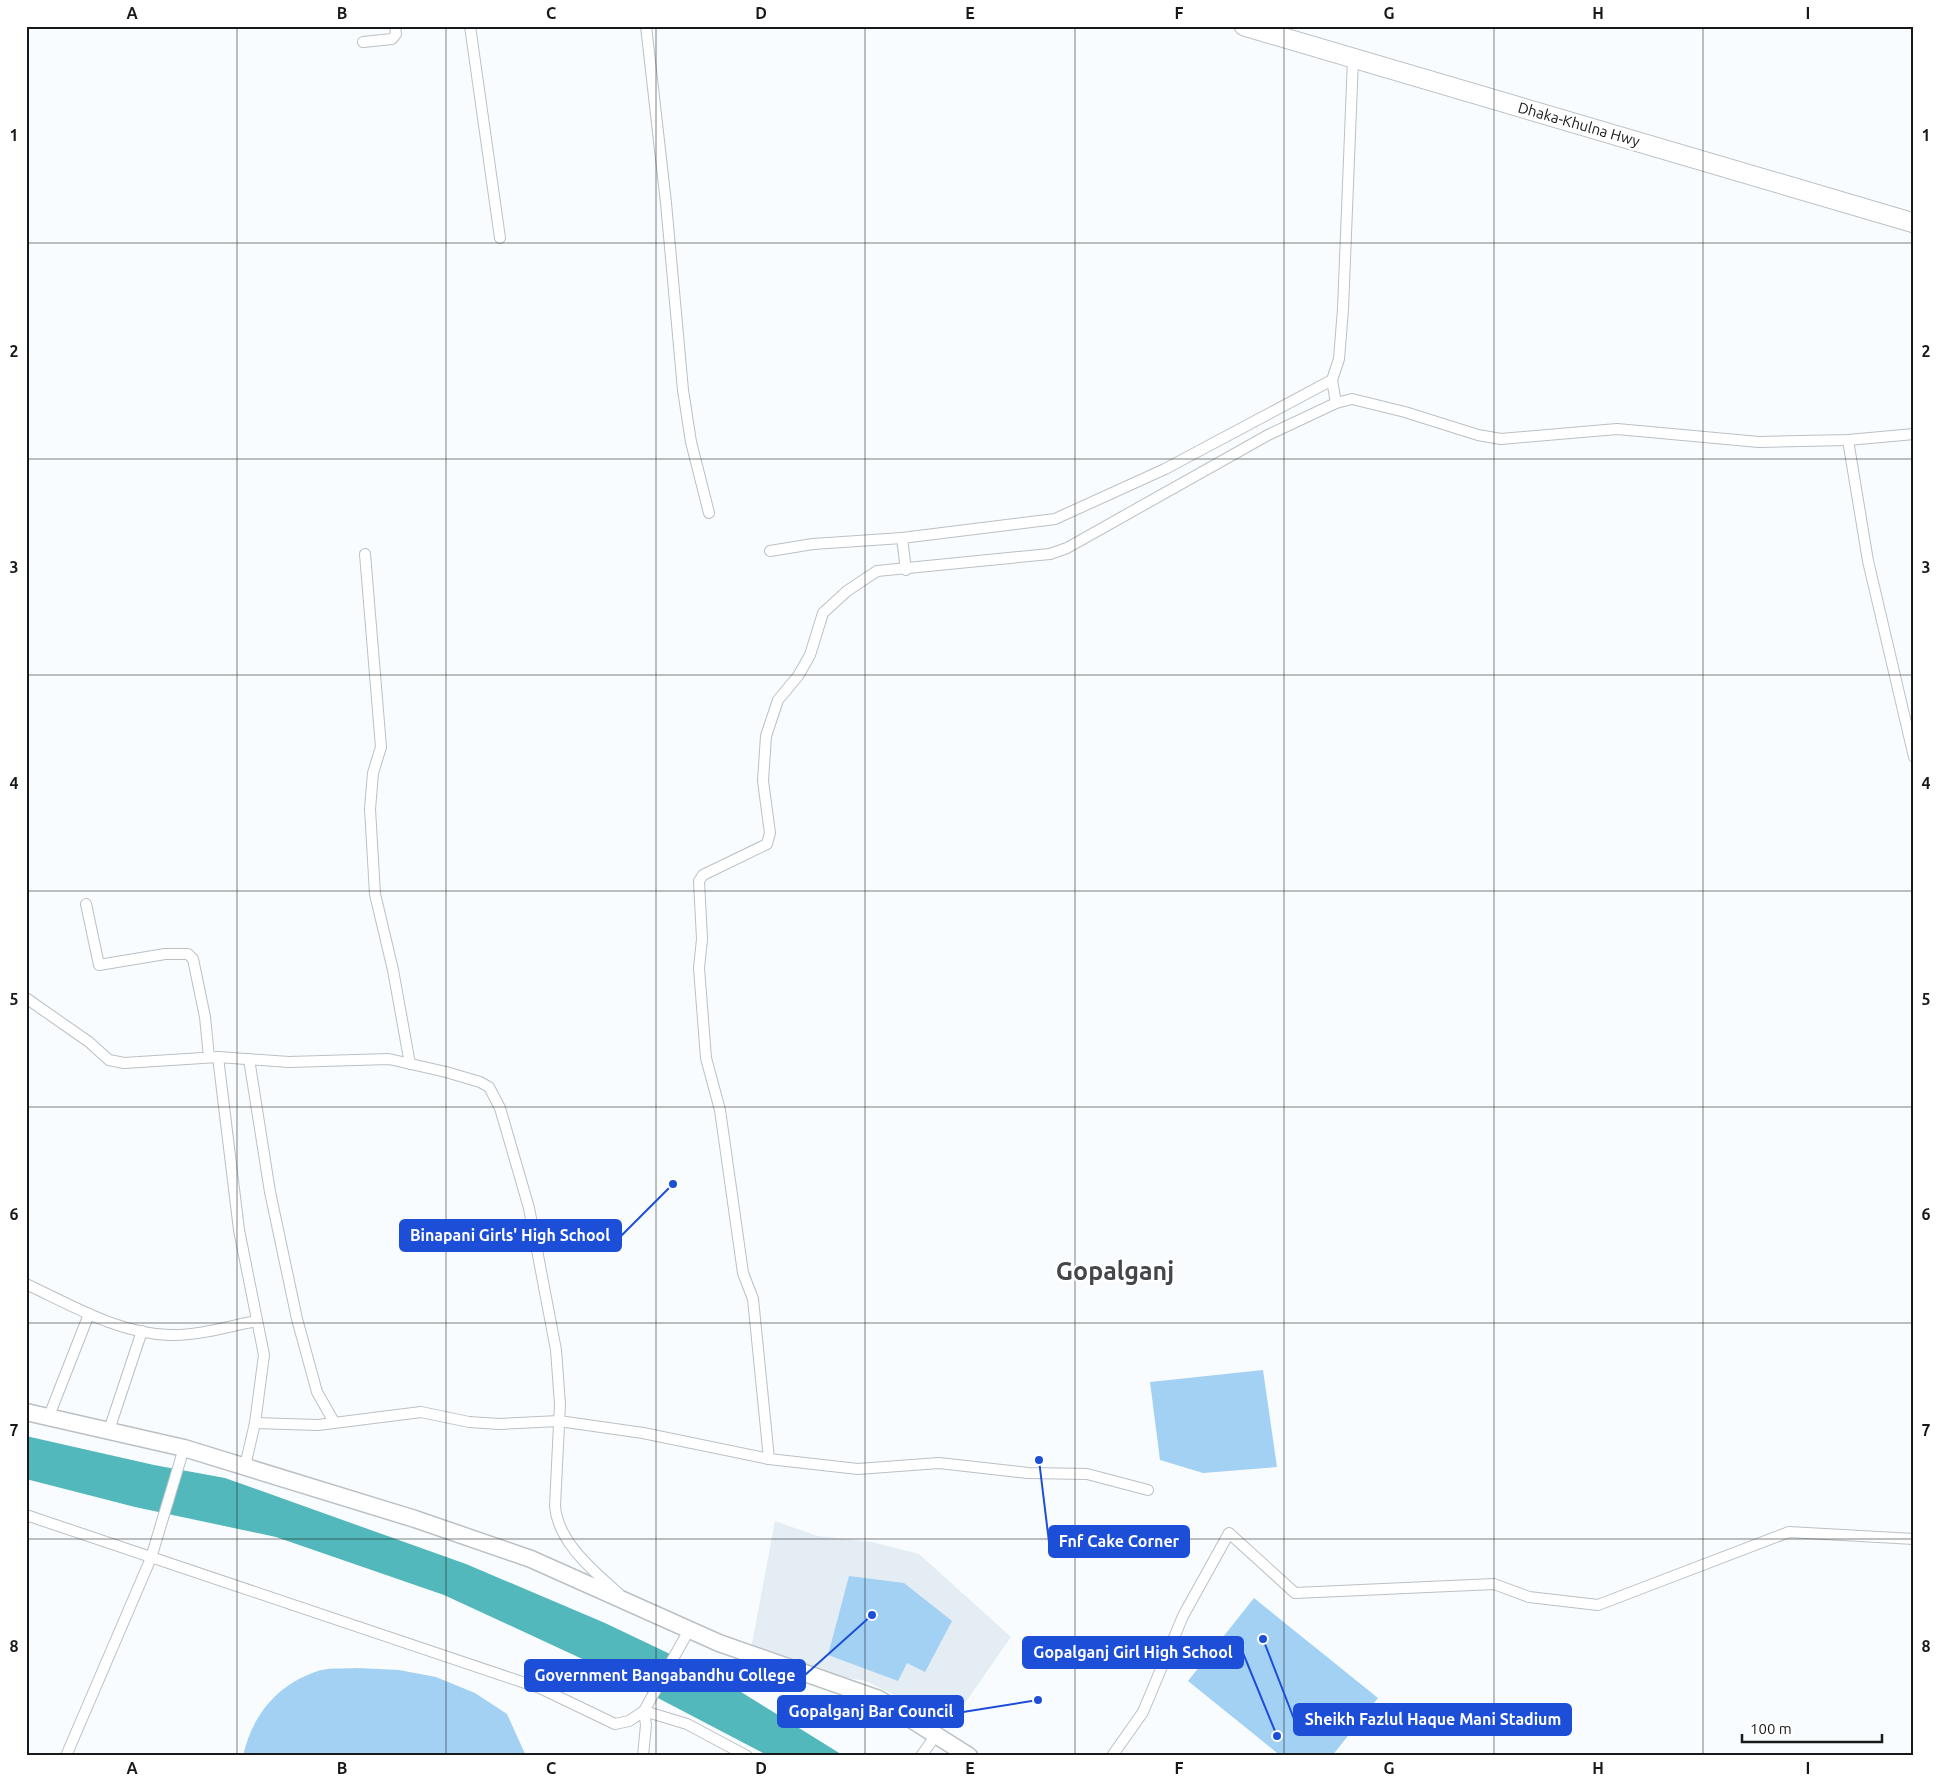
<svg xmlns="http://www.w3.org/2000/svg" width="1940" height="1782" font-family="Ubuntu,sans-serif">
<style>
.built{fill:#e4edf4}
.green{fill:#a3d1f4}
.water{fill:#52b8bb}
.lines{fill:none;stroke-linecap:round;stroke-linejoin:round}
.street-casing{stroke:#bbc0c5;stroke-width:12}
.primary-casing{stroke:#bbc0c5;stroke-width:19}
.highway-casing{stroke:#bbc0c5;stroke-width:21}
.street{stroke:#fff;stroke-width:10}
.primary{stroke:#fff;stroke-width:16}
.highway{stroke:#fff;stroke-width:19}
.grid{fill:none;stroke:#18191b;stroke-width:1;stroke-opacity:0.55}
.labels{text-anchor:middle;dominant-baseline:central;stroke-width:5;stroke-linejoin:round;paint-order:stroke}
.street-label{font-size:15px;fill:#18191b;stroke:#fff}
.town-label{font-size:25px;font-weight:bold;fill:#43474b;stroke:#fff}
.leader{fill:none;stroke:#1d4ed8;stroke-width:2}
.callout-dot{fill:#1d4ed8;stroke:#fff;stroke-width:2}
.callout{fill:#1d4ed8;stroke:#1d4ed8;stroke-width:2}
.callout-label{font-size:16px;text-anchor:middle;font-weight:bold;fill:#fff}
.neatline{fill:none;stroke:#18191b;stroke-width:2}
.grid-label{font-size:16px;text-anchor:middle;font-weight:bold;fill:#18191b}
</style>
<rect width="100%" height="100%" fill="#f8fcfe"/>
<polygon class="built" points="775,1521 817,1536 872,1542 919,1554 1011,1637 951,1723 866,1681 813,1672 751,1649"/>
<g class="green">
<polygon points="1263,1370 1277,1467 1203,1473 1160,1460 1150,1382"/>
<polygon points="849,1576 904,1583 952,1621 925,1672 907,1663 898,1681 828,1655"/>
<polygon points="1254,1598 1378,1698 1332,1756 1281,1756 1188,1681"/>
<path d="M 357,1668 L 399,1670 L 436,1677 L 475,1693 L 507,1714 L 526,1756 L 243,1756 C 252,1716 276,1686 315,1672 C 326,1667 344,1669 357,1668 Z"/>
</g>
<polygon class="water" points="26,1436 154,1465 225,1478 466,1564 605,1623 712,1674 844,1756 769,1756 591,1663 444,1595 276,1537 135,1507 26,1479"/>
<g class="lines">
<g class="street-casing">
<g id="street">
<polyline points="470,26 500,238"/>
<polyline points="646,26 666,203 683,390 691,442 709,513"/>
<polyline points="363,42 392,39 396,34 395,26"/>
<polyline points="1332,380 1336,403"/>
<polyline points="1848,440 1868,561 1914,757"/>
<polyline points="770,551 813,544 902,538"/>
<polyline points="365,554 381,747 373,773 370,809 375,894 393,970 410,1064"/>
<polyline points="906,570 902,538 1055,519 1165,469 1332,380 1339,359 1343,309 1353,59"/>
<polyline points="86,904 99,965 165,954 188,954 193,959 205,1017 209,1057"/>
<path d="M 26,998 L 89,1042 L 109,1060 L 124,1063 L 218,1057 L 289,1062 L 389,1059 L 446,1072 L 480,1082 L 489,1087 L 500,1108 L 529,1208 L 556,1350 L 560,1404 L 555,1506 C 558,1543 594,1571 619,1594"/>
<polyline points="218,1057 239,1230 264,1355 255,1423 245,1466"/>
<polyline points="249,1059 270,1192 297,1319 317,1392 334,1422"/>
<path d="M 26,1284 C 71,1305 119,1334 170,1335 C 198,1336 229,1326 257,1321"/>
<polyline points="49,1416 89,1314"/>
<polyline points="255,1423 318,1425 421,1412 469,1422 499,1424 559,1421 643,1433 769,1459 858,1469 939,1463 1028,1473 1087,1474 1148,1490"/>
<polyline points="109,1430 142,1331"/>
<polyline points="769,1459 753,1299 743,1273 720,1110 706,1058 699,968 702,939 699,881 703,875 767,844 770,833 763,781 766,736 778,700 798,676 810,655 823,613 847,591 877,571 1050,554 1067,548 1268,435 1336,403 1352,399 1405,412 1478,435 1501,439 1617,429 1759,442 1848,440 1914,434"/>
<polyline points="26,1515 540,1688 615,1724 629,1721 644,1711 689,1630"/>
<polyline points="644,1711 687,1724 747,1756"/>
<polyline points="66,1756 151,1558 184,1448"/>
<polyline points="643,1756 646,1725 644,1711"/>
<polyline points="921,1756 936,1735"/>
<polyline points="1112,1756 1143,1712 1183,1616 1229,1533 1295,1593 1494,1584 1529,1597 1598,1605 1789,1532 1914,1539"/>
</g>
</g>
<g class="primary-casing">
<polyline id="primary" points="26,1412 184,1448 415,1519 531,1559 719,1643 879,1699 969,1756"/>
</g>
<g class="highway-casing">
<polyline id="highway" points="1244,26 1914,223"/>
</g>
<use href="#street" class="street"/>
<use href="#primary" class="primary"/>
<use href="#highway" class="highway"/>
</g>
<path class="grid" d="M 237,26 L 237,1756M 446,26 L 446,1756M 656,26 L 656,1756M 865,26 L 865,1756M 1075,26 L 1075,1756M 1284,26 L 1284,1756M 1494,26 L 1494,1756M 1703,26 L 1703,1756M 26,243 L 1914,243M 26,459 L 1914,459M 26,675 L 1914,675M 26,891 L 1914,891M 26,1107 L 1914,1107M 26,1323 L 1914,1323M 26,1539 L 1914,1539"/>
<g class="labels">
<g class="street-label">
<text transform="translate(1579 124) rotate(16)">Dhaka-Khulna Hwy</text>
</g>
<g class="town-label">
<text x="1115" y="1271">Gopalganj</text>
</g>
</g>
<path class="leader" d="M673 1184L621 1236M1039 1460L1049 1542M1277 1736L1243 1653M872 1615L805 1675M1038 1700L963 1712M1263 1639L1294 1719"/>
<g class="callout-dot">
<circle cx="673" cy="1184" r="5"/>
<circle cx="1039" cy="1460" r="5"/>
<circle cx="1277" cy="1736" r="5"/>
<circle cx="872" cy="1615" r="5"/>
<circle cx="1038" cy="1700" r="5"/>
<circle cx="1263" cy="1639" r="5"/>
</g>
<g class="callout">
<rect x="400" y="1220" width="221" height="31" rx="5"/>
<rect x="1049" y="1526" width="140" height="31" rx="5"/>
<rect x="1023" y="1637" width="220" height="31" rx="5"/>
<rect x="525" y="1660" width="280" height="31" rx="5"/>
<rect x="778" y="1696" width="185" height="31" rx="5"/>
<rect x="1294" y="1704" width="277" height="31" rx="5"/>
</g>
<g class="callout-label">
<text x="510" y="1241">Binapani Girls' High School</text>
<text x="1119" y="1547">Fnf Cake Corner</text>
<text x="1133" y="1658">Gopalganj Girl High School</text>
<text x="665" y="1681">Government Bangabandhu College</text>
<text x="871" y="1717">Gopalganj Bar Council</text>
<text x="1433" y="1725">Sheikh Fazlul Haque Mani Stadium</text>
</g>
<rect width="1940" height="1782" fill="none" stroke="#ffffff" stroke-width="55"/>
<path d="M1742 1734v8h140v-8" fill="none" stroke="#18191b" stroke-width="2.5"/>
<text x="1750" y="1734" font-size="15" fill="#18191b" stroke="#ffffff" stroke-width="4" paint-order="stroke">100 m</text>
<rect x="28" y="28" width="1884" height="1726" class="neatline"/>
<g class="grid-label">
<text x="132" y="19">A</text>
<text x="342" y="19">B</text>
<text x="551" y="19">C</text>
<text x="761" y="19">D</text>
<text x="970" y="19">E</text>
<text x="1179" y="19">F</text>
<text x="1389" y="19">G</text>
<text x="1598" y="19">H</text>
<text x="1808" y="19">I</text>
<text x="14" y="141">1</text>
<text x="1926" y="141">1</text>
<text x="14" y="357">2</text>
<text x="1926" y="357">2</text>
<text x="14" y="573">3</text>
<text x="1926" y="573">3</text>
<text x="14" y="789">4</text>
<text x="1926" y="789">4</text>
<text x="14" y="1005">5</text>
<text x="1926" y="1005">5</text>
<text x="14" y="1220">6</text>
<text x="1926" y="1220">6</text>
<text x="14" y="1436">7</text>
<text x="1926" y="1436">7</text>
<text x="14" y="1652">8</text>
<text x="1926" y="1652">8</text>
<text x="132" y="1774">A</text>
<text x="342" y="1774">B</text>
<text x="551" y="1774">C</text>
<text x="761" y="1774">D</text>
<text x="970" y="1774">E</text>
<text x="1179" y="1774">F</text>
<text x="1389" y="1774">G</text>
<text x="1598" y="1774">H</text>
<text x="1808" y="1774">I</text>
</g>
</svg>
